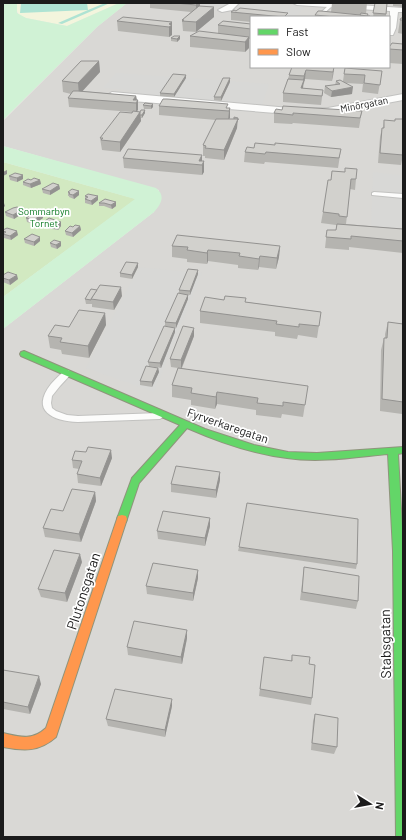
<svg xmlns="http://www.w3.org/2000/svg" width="406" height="840" font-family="Barlow,sans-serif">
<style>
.residential{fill:#d9d8d5;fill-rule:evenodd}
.education{fill:#f3f5dd}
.grass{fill:#d2e9c1}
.park{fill:#d0f2d5}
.pitch{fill:#aee3d3}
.parking{fill:#d8d8d6}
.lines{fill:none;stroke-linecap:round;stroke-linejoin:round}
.lane-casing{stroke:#c2c2c0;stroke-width:2}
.street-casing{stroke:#c2c2c0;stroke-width:2}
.fast-casing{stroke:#8f947c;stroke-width:2}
.slow-casing{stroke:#8f947c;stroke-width:2}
.lane{fill:#fcfcfb;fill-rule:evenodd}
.street{fill:#fcfcfb;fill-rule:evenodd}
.fast{fill:#63d668;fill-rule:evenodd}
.slow{fill:#ff974d;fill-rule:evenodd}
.wall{fill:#b5b4b0}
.shaded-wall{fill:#939290}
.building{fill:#d2d1cd;stroke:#939290}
.labels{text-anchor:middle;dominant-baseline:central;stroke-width:3.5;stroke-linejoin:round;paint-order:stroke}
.far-street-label{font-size:10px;fill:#1b1b1b;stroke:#fff}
.far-park-label{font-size:10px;fill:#0a7921;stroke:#fff}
.street-label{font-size:12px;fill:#1b1b1b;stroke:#fff}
.near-street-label{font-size:14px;fill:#1b1b1b;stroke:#fff}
</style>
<rect width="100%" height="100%" fill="#eae9e4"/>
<path class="residential" d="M 127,3 L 403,3 L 403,837 L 3,837 L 3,329 L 154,212 L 159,190 L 3,146 L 3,121 L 97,27 ZM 251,17 L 389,17 L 389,67 L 251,67 Z"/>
<polygon class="education" points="17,3 119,3 67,26 26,18 19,15 17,11"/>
<polygon class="grass" points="3,162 136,199 3,297"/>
<g class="park">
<polygon points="3,3 17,3 17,13 26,18 67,26 119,3 127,3 97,27 3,120"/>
<path d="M 3,146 L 156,188 C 166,196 161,204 154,212 L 3,329 L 3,297 L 135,199 L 3,162 Z"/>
</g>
<polygon class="pitch" points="21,3 87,3 88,10 105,3 110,3 62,24 58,23 88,10 20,13"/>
<g class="parking">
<polygon points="186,3 267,3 304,7 296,17 234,10 235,9"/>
<polygon points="116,73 269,84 262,105 128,95 131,90 103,88"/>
<polygon points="373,172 400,175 401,199 403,199 403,230 371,227"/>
<polygon points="139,267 202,273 154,392 86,368"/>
</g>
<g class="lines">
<g class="lane-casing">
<g id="lane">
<polygon points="329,5 332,6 320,17 316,17"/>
<polygon points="389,32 392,33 389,35"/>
<polygon points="374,192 403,194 403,198 372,195 372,193"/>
<path d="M 68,370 L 72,373 L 60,386 L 52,396 L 51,403 L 52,408 L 56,411 L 67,415 L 78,416 L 160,413 L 164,416 L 160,419 L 78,422 C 53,421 30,411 51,384 C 56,379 61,372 68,370 Z"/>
</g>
</g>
<g class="street-casing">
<g id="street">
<polygon points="231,3 239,3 232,10 222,12 218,10"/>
<polygon points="293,3 330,3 403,8 403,12 398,12 396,28 393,35 390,35 390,11 297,5"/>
<polygon points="112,92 300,109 328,108 403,94 403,100 328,114 300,115 132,101 109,97 107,95"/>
</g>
</g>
<g class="fast-casing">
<path id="fast" d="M 24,351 L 205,429 L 254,445 L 288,452 L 317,453 L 403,447 L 403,453 L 398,454 L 403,545 L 403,837 L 396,837 L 393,551 L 388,454 C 356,457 320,463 287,458 C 253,454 219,442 187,428 L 139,483 L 126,522 L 122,523 L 118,522 L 117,519 L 132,478 L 180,425 L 21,356 L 20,354 L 21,352 Z"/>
</g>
<g class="slow-casing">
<path id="slow" d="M 122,515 L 126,516 L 127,519 L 56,737 C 39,752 24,751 3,747 L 3,733 C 20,737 32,741 46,728 L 117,519 L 118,516 Z"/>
</g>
<use href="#lane" class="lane"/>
<use href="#street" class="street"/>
<use href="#fast" class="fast"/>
<use href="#slow" class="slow"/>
</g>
<g class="wall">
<polygon points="150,3 200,3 200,6 214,7 214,17 196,32 183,31 182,20 191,12 150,8"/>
<polygon points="332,3 367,3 366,14 367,16 370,16 370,17 314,17 315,15 331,12"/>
<polygon points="375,3 387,3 386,17 373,17"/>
<polygon points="393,3 403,3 403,7 393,6"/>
<polygon points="236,11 288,17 251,17 251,22 231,20 231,12"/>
<polygon points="403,18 403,34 398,33 400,20"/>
<polygon points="117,21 172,22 172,35 169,37 118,31"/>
<polygon points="251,24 251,39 249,39 249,48 245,52 190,47 190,36 218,34 218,25"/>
<polygon points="171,38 180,39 177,42 171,41"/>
<polygon points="403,44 403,64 389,63 389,46"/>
<polygon points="99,61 100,72 82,91 136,96 137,100 138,100 138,110 137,111 140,112 145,110 145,113 142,118 141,118 141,121 120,152 102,150 100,138 132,112 69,107 68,98 71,94 63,92 62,81"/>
<polygon points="292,67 334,67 333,76 332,81 305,79 303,88 323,90 321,105 283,102 283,93"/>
<polygon points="382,71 378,94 362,92 363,84 345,83 352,94 331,97 324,93 325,86 335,85 336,81 343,81 344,74"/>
<polygon points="186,78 174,97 160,96 160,93"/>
<polygon points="230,82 221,101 214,100 214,97"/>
<polygon points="153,104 153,107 151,109 144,109 143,105"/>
<polygon points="159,106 230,108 229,119 238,121 237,123 237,128 224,160 205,158 205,156 203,156 203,145 216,120 159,115"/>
<polygon points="282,110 362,111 359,128 293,123 292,124 274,123 274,113"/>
<polygon points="384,120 403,155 401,165 378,163 380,137 382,128 383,128"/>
<polygon points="254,148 341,149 338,168 265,162 264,164 244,162 245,152"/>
<polygon points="202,155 202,161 204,161 204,172 202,175 124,168 123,158"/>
<polygon points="332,171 356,179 355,190 350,189 346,224 403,229 403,253 349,247 349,250 325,248 327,230 336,230 336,225 321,223 323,212 331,180"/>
<polygon points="9,176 23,179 17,182 10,180"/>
<polygon points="31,180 40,180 41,184 31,188 23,185 23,182"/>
<polygon points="59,185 60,189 50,195 43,193 42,189"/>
<polygon points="79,191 79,195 74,199 69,197 69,196 68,196 68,192"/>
<polygon points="85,196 98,200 92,205 85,203"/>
<polygon points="116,202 116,206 112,209 104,206 99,206 99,203"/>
<polygon points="5,212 23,213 14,219 6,216"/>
<polygon points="36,214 42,214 43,218 34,224 27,222 26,218"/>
<polygon points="45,221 61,222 61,226 58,230 46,228"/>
<polygon points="80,226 81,230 73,237 66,235 65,231 73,227"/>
<polygon points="3,230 18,235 11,240 4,238"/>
<polygon points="24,239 40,241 34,246 25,243"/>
<polygon points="50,243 61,246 57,249 51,247"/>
<polygon points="172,246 280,246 279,257 276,269 259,267 258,270 238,268 238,265 208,261 207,264 187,262 187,259 172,257"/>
<polygon points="138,263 138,267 132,279 120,277 120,273"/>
<polygon points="198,274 190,295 188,295 188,299 176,328 165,326 165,322 179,293 179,290"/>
<polygon points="3,275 18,279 10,285 3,282"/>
<polygon points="122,296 114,310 92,307 92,304 86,304 85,299"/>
<polygon points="246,302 321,312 317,338 298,335 297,339 275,336 275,332 200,323 200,311"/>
<polygon points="105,313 106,325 89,358 62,354 61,350 50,348 48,336 69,327"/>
<polygon points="388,322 403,324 403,323 403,419 402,419 402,414 380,411 381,350 384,338 385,338 385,334"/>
<polygon points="175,328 175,332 161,368 149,366 148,362"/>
<polygon points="194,328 194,336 182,368 306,398 303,417 282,414 281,418 256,415 256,410 217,404 215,409 191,405 191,400 172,397 172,385 178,368 171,367 170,359"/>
<polygon points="158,368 159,372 152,387 140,385 140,381"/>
<polygon points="112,458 101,486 78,483 77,474 79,469 73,468 72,460"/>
<polygon points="220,480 216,498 171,492 171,484"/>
<polygon points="95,492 96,501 81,542 45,537 43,528 63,511"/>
<polygon points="210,518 210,526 205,546 158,539 157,531"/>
<polygon points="239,547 357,564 356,569 238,551"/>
<polygon points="82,562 67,602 41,597 38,589"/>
<polygon points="304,567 358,601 356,609 300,600"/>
<polygon points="198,578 193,601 147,594 146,586"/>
<polygon points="187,638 182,664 128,655 127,647"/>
<polygon points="292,655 309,664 312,698 311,705 259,696 264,657 291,661"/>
<polygon points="3,670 41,684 30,714 3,709"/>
<polygon points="172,706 165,737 108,726 106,719"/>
<polygon points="315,714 337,747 334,754 311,750 313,721"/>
</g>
<g class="shaded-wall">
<polygon points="198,3 200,3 200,9 196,13 196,5"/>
<polygon points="214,7 214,17 196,32 196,22"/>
<polygon points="172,22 172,35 169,37 169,24"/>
<polygon points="180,36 180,39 177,42 177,39"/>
<polygon points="249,37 249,48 245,52 245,42"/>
<polygon points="99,61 100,72 79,95 78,83"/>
<polygon points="334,67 333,76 332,81 333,72"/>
<polygon points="306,70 305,79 303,85 303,89 301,88 304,76"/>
<polygon points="186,75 186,78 174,97 174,94"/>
<polygon points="230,78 230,82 221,101 221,97"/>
<polygon points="353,87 352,94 331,97 332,91"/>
<polygon points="136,96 137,101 138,100 138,110 136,112 136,103 133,100"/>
<polygon points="153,104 153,107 151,109 151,106"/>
<polygon points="230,108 230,118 228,121 229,111"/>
<polygon points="145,110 145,113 142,118 142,115"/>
<polygon points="140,112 141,121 120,152 120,142"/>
<polygon points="238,118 237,128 224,160 224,150"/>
<polygon points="202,155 202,165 199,161"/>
<polygon points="204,161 204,172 202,175 202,165"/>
<polygon points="7,170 7,174 3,176 3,172"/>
<polygon points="23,175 23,179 17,182 17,178"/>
<polygon points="40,180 41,184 31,188 30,184"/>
<polygon points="59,185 60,189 50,195 50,191"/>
<polygon points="79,191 79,195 74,199 73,195"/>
<polygon points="98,196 98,200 92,205 91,201"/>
<polygon points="116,202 116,206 112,209 111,205"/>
<polygon points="3,203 4,203 5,206 3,208"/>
<polygon points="23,209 23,213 14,219 13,215"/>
<polygon points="42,214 43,218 34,224 34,220"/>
<polygon points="61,222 61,226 58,230 57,226"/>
<polygon points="80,226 81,230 73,237 72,233"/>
<polygon points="17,231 18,235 11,240 10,236"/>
<polygon points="40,237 40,241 34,246 34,242"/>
<polygon points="61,242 61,246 57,249 56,245"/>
<polygon points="280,246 279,257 276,269 277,258"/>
<polygon points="208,250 208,261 207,264 207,253"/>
<polygon points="260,256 259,267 258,270 259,259"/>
<polygon points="138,263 138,267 132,279 132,275"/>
<polygon points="198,270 198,274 190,295 190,291"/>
<polygon points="17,275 18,279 10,285 9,280"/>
<polygon points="121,287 122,296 114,310 113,302"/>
<polygon points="188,295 188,299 176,328 176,323"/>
<polygon points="105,313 106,325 89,358 88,346"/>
<polygon points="175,328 175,332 161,368 160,363"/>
<polygon points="194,328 194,336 181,369 181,360"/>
<polygon points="158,368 159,372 152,387 152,382"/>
<polygon points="217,392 217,404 215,409 216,397"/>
<polygon points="111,450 112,458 101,486 100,478"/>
<polygon points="220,472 220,480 216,498 216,490"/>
<polygon points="95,492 96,501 81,542 79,534"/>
<polygon points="210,518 210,526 205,546 205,538"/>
<polygon points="80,554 82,562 67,602 65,593"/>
<polygon points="198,570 198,578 193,601 193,593"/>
<polygon points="187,630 187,638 182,664 181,657"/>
<polygon points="39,676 41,684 30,714 28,707"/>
<polygon points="172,699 172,706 165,737 165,730"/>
</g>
<g class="building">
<polygon points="175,3 198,3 196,5"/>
<polygon points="375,3 387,3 386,14 373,13"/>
<polygon points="199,6 214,7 196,22 182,21 184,20 182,20"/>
<polygon points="240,8 288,13 284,17 231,12 234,10 236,11"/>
<polygon points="318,11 321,11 370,16 369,17 335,17 315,15"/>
<polygon points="361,13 368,14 367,16 360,15"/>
<polygon points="123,17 172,22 169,24 172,25 169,27 117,21"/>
<polygon points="401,18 403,18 403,20 400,20"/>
<polygon points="223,21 251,24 251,29 218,25"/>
<polygon points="199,31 249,37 245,42 190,36"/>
<polygon points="174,36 180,36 177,39 171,38"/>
<polygon points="392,43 403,44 403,50 389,49 389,46 390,46"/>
<polygon points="81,61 99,61 78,83 62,81"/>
<polygon points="292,67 334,67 333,72 306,70 304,76 289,75"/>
<polygon points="345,68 382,71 380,85 364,83 365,75 344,74"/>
<polygon points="173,74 186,75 174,94 160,93"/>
<polygon points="223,78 230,78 221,97 214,97"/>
<polygon points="288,79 304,80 301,88 323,90 322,96 283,93"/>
<polygon points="340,80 353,87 332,91 325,86 340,84 336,81"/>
<polygon points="73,91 78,91 136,96 133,100 138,100 136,103 68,98"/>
<polygon points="163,99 167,99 228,104 226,108 230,108 229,111 159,106"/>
<polygon points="145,103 153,104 151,106 143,105"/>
<polygon points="283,106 362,111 360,118 293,113 293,115 274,113 276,109 282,110"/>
<polygon points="141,110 145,110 142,115 140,115 140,112"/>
<polygon points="133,111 140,112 120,142 101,140 103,138 100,138 120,112 132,113"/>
<polygon points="234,117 238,118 238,120 238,119 234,119"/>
<polygon points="216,119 238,119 224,150 205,148 206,146 203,145"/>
<polygon points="395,119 403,119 403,155 380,153 382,128 384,128 384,120 395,121"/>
<polygon points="255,143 275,145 275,143 341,149 339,158 266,152 265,154 245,152 247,147 254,148"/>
<polygon points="128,149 202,155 199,161 204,161 202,165 123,158"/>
<polygon points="345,168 357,169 356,179 351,179 347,217 339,216 339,214 323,212 328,180 331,180 332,171 345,172"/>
<polygon points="15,173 23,175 17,178 9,176"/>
<polygon points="34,178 40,180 30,184 23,182 28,179 31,180"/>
<polygon points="53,183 59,185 50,191 42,189"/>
<polygon points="72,189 79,191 73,195 69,194 70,193 68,192"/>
<polygon points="88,194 98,196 91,201 85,199 88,197 85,196"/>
<polygon points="105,199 116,202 111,205 104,203 99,203"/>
<polygon points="17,207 23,209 13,215 5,212 13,208"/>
<polygon points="39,212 42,214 34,220 26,218 34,213 36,214"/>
<polygon points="49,218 61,222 57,226 46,224 48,222 45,221"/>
<polygon points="337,224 403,229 403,241 351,236 351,239 326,237 327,230 336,230"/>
<polygon points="75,225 80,226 72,233 65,231 70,226 73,227"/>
<polygon points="7,228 17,231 10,236 3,234 6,232 3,231 3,230"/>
<polygon points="32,234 40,237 34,242 24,239"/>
<polygon points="177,235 280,246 277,258 260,256 259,259 239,256 240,253 208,250 207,253 187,250 188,247 172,246"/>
<polygon points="54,240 61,242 56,245 50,243"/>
<polygon points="126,262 138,263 132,275 120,273"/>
<polygon points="188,269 198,270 190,291 179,290"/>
<polygon points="8,272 17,275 9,280 3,278 3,275"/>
<polygon points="100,285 121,287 113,302 91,299"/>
<polygon points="91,289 97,290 91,299 91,300 85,299"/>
<polygon points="178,293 188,295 176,323 165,322"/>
<polygon points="225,296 246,298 245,302 321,312 319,326 299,324 299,327 276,324 277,321 200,311 205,297 224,300"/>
<polygon points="79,310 105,313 88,346 60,342 62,338 48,336 55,325 69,327"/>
<polygon points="388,322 403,324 403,402 382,399 384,338 387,338"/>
<polygon points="164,326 175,328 160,363 148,362"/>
<polygon points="183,326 194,328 181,360 170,359"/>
<polygon points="146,366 158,368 152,382 140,381"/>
<polygon points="178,368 308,386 305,405 283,402 283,406 257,403 258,398 217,392 216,397 191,393 192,388 172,385"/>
<polygon points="88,447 111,450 100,478 77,474 82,461 72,460 75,451 86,452"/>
<polygon points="176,466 220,472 216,490 171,484"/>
<polygon points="72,489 95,492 79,534 43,528 51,509 63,511"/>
<polygon points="247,503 358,519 357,564 239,547"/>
<polygon points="163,511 210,518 205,538 157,531"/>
<polygon points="54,550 80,554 65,593 38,589"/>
<polygon points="153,563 198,570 193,593 146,586"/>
<polygon points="304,567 359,576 358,601 302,592"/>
<polygon points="134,621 187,630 181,657 127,647"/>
<polygon points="292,655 310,657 309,664 315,665 312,698 260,689 264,657 292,661"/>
<polygon points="3,670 39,676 28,707 3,702"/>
<polygon points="115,689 172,699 165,730 106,719"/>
<polygon points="315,714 338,718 337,747 312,743"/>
</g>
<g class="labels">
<g class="far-street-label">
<text transform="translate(364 104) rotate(-11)">Minörgatan</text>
</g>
<g class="far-park-label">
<text x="44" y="211">Sommarbyn<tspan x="44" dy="12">Tornet</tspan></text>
</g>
<g class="street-label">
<text transform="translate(228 425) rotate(19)">Fyrverkaregatan</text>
</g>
<g class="near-street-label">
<text transform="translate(83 591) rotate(-72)">Plutonsgatan</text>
<text transform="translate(385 644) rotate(-91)">Stabsgatan</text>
</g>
</g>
<rect width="406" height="840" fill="none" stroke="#1b1b1b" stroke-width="8"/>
<rect x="250" y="16" width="140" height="52" fill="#ffffff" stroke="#a4a4a4"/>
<rect x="258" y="29" width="20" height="6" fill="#63d668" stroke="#a4a4a4"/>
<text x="286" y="36" font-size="12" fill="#1b1b1b">Fast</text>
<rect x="258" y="49" width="20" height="6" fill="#ff974d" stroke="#a4a4a4"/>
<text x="286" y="56" font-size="12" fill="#1b1b1b">Slow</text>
<g transform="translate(370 804) rotate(101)" stroke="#ffffff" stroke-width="3" paint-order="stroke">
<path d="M0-3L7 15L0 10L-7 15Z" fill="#1b1b1b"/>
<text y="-6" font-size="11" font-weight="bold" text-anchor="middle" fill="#1b1b1b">N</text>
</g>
</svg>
